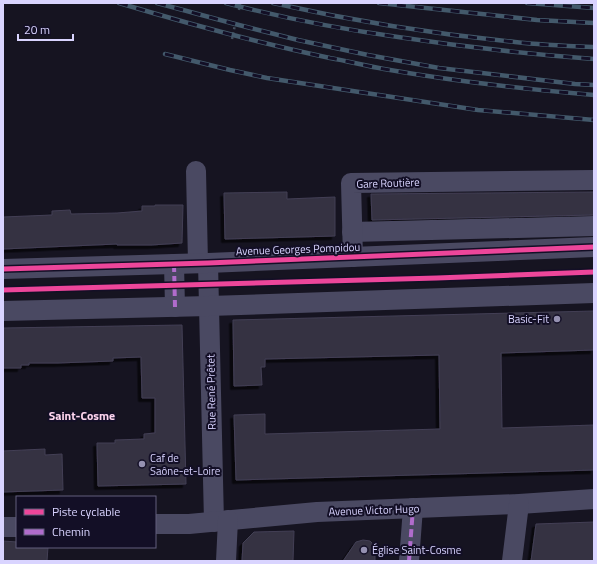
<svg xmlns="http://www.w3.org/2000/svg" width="597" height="564" font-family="'Titillium Web',sans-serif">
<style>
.building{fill:#343243;stroke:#433f54;filter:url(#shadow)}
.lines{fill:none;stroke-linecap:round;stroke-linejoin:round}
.path{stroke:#44505f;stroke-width:2.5;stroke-dasharray:2 3;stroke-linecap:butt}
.minor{stroke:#4a4962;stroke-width:20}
.rail-casing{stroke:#43596b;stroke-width:4.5}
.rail{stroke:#130f26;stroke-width:3;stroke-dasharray:9;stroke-linecap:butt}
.quiet{stroke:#b06ccc;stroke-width:4;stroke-dasharray:8 4;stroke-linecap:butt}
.cycleway-casing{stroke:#130f26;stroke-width:8}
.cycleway{stroke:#ed469a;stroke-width:5}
.poi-dot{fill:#9591b1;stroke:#130f26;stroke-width:1.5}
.labels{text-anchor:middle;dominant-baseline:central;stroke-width:4;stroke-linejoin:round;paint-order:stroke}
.street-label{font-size:11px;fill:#d9d4ff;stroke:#130f26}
.poi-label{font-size:11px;fill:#d9d4ff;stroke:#130f26;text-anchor:start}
.neighbourhood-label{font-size:12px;font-weight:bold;fill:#ffd6f0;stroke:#130f26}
</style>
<defs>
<filter id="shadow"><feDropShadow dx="-3.5" dy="3.5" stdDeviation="0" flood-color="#0009"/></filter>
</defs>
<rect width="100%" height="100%" fill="#161421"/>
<g class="building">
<polygon points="287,192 287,199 335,197 335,236 225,239 224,193"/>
<polygon points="594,192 594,215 372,220 371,194"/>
<polygon points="155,205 183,205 182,243 151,245 117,245 117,244 3,249 3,217 52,215 52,211 70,210 71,214 117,213 142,211 142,206 155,206"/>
<polygon points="594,311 594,350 501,353 502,428 594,425 594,470 236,480 234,415 265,414 265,434 440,429 439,355 265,359 265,367 261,367 262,385 234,386 233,320"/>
<polygon points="182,325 186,484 98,486 97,443 115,443 115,440 144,439 144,434 155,433 155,398 142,398 141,357 113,358 113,361 57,363 29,363 29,365 21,365 21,368 3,368 3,328"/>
<polygon points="45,449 45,455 62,454 63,490 3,492 3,451"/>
<polygon points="594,522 594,561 531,561 536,524"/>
<polygon points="294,531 293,561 242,561 243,543 254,532"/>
<polygon points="363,540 370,541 375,546 375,561 343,561 356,542"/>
<polygon points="3,541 17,542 17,547 48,547 47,561 3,561"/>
</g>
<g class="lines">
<g class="path">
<polyline points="239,10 240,3"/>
<polyline points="232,39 236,20"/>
</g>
<g class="minor">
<polyline points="196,171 198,263"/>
<polyline points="352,232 594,226"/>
<polyline points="353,257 351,183 594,180"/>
<polyline points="208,263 214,522"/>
<polyline points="174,264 175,307"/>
<polyline points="3,269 208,263 594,247"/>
<polyline points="3,311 209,306 594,293"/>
<polyline points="155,524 189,524 317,512 519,504 594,499"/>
<polyline points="3,527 17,527"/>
<polyline points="226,561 228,520"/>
<polyline points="409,561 413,508"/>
<polyline points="512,561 519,504"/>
</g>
<g class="rail-casing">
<g id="rail">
<path d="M 119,3 C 189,24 259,43 330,58 C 348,61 366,66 384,69 C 453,81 523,89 594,95"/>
<polyline points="157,3 235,24 298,40 368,55 439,68 575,84 594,85"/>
<path d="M 226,3 C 283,18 340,29 398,37 C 464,47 528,54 594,59"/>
<path d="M 273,3 C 353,21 434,34 515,42 C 541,45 568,46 594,47"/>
<polyline points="379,3 537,20 594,23"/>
<polyline points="527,3 594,8"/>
<polyline points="165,54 230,70 267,78 478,110 594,120"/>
</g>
</g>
<use href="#rail" class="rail"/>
<g class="quiet">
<polyline points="174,264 175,307"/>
<polyline points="409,561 413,508"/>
</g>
<g class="cycleway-casing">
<g id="cycleway">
<polyline points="3,269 208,263 594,247"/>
<polyline points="3,290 437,278 594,272"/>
</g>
</g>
<use href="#cycleway" class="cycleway"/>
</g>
<g class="poi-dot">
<circle cx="557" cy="319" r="4"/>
<circle cx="142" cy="464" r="4"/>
<circle cx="364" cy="550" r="4"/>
</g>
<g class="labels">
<g class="street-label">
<text transform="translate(388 183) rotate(-2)">Gare Routière</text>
<text transform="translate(298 249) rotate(-2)">Avenue Georges Pompidou</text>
<text transform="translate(211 392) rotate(-91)">Rue René Prêtet</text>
<text transform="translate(374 510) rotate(-2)">Avenue Victor Hugo</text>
</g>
<g class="poi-label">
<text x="549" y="319" text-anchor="end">Basic-Fit</text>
<text x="150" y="458">Caf de<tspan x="150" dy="13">Saône-et-Loire</tspan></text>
<text x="372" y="550">Église Saint-Cosme</text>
</g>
<g class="neighbourhood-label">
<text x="82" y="415">Saint-Cosme</text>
</g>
</g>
<rect width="597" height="564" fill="none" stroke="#d9d4ff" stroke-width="8"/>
<rect x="16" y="496" width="140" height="52" fill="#130f26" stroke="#625e7d"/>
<rect x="24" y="509" width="20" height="6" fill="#ed469a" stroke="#625e7d"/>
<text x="52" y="516" font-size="12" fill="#d9d4ff">Piste cyclable</text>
<rect x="24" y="529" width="20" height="6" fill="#b06ccc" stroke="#625e7d"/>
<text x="52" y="536" font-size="12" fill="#d9d4ff">Chemin</text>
<path d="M18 34v6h55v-6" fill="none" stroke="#d9d4ff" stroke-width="2"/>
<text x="24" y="34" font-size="12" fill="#d9d4ff" stroke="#130f26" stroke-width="3" paint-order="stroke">20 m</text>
</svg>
